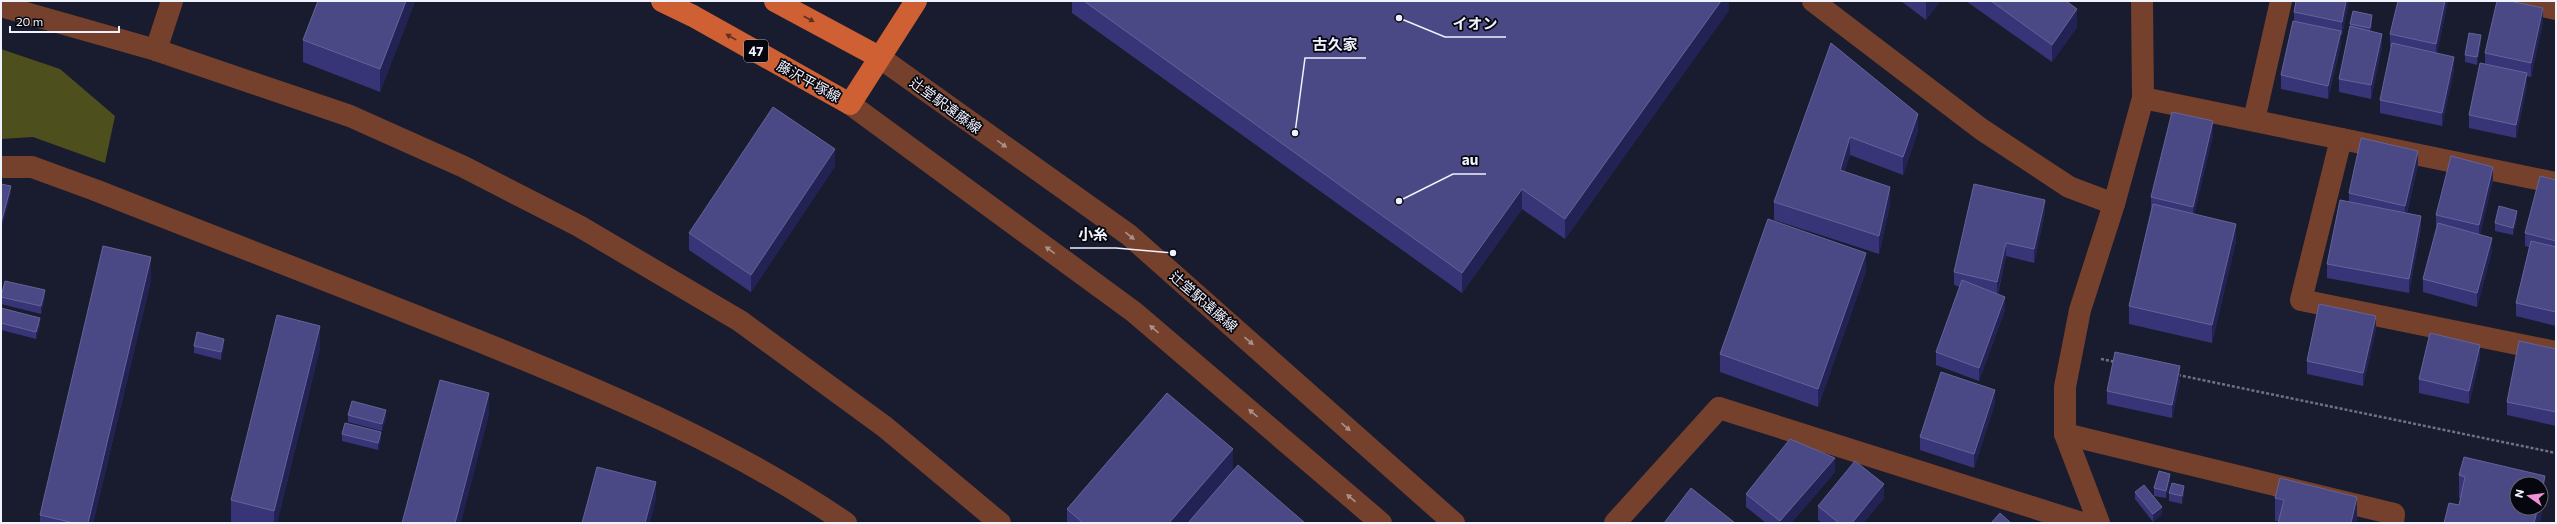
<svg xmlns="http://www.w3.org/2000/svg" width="2557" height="524" font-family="Commissioner,'Noto Sans JP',sans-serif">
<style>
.forest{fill:#4d4f1d}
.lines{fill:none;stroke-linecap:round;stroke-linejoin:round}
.path{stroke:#6f7181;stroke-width:2.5;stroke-dasharray:3 2;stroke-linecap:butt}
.minor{stroke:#75412c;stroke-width:22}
.tertiary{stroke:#75412c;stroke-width:22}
.primary{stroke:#ce6033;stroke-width:22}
.wall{fill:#373477}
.shaded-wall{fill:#232254}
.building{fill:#4b4985;stroke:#656398}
.oneway{fill:#602e1f}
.oneway2{fill:#ac918a}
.labels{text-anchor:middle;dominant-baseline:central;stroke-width:3.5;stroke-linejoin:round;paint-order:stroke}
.shield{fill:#06060e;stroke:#aaabb5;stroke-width:1}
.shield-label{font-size:13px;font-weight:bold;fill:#f0f2fd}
.street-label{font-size:14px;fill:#f0f2fd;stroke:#06060e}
.leader{fill:none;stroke:#f0f2fd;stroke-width:1.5}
.callout-dot{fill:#f0f2fd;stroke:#06060e;stroke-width:1.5}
.callout-label{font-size:15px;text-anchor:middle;font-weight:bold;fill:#f0f2fd;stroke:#06060e;stroke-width:3.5;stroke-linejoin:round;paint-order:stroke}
</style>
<rect width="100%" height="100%" fill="#191b2e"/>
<polygon class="forest" points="1,49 60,69 115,116 105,163 33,137 1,139"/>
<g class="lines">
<g class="path">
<polyline points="2101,359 2116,362"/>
<polyline points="2178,375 2556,453"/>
</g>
<g class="minor">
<polyline points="1813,1 1981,129 2069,187 2114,204"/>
<polyline points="2519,1 2556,9"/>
<polyline points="2143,98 2556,183"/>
<polyline points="2254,120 2281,1"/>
<polyline points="2341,139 2301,300 2556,352"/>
<path d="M 1,167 L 32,167 L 95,190 C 227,242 360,293 491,346 C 614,396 736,448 846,523"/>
<polyline points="2065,434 2394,514 2393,523"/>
<polyline points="1615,523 1719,408"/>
</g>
<g class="tertiary">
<polyline points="1,6 156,50 350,116 464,167 579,226 740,321 885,427 1000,523"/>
<polyline points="156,50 172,1"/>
<polyline points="879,57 1129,235 1454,523"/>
<polyline points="850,104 1134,312 1381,523"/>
<polyline points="1719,408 2082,523"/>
<polyline points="2099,523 2065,434 2065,387 2080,310 2114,204 2143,98 2142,1"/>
</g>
<g class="primary">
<polyline points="662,1 693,16 850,104 916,1"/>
<polyline points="775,1 879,57"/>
</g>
</g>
<g class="wall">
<polygon points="318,1 415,1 380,92 303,62 303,40"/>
<polygon points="1072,1 1729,1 1729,10 1565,239 1522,209 1462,293 1072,13"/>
<polygon points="1901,1 1940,1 1926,20"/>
<polygon points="1966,1 2066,1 2077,27 2052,62"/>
<polygon points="2296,1 2349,1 2342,35 2341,35 2341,44 2328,99 2281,89 2281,75 2294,21 2294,12"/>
<polygon points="2448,1 2437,53 2454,70 2442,126 2380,113 2380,100 2392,47 2390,47 2390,34"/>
<polygon points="2543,22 2531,77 2527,76 2527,86 2516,138 2469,128 2469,115 2485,64 2485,53"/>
<polygon points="2372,23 2371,31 2382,47 2371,99 2339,92 2339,79 2350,24"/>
<polygon points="1831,43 1918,131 1903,175 1850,155 1844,172 1890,205 1879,254 1774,220 1774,202"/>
<polygon points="2481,43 2477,65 2465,62 2465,55"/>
<polygon points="2213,135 2194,214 2236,241 2212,343 2129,324 2129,306 2151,210 2151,197"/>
<polygon points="2418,165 2407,213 2421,229 2409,293 2327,278 2327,264 2349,202 2349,193"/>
<polygon points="835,166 751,292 689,250 689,233"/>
<polygon points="2493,180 2480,234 2492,251 2477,307 2423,292 2423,279 2436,228 2436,215"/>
<polygon points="2556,180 2556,326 2516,316 2516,303 2529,247 2525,246 2525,233"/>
<polygon points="2045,213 2034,263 2006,256 1998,294 2005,310 1979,381 1936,365 1936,352 1960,287 1954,285 1954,272"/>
<polygon points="2517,218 2513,235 2495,231 2495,223"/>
<polygon points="1866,271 1818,407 1720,372 1720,354"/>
<polygon points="151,280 93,523 40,523 40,515"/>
<polygon points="1,297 45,297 41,314 1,304"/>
<polygon points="1,308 40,325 36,339 1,330"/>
<polygon points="2376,329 2363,386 2307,374 2307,361"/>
<polygon points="194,346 224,346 221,360 194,353"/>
<polygon points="320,348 277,523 233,523 231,522 231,500"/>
<polygon points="2556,349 2556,426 2507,415 2507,402"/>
<polygon points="2480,359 2469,404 2419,393 2419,379"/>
<polygon points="2180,380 2172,418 2107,404 2107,391"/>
<polygon points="1995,403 1974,468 1920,450 1920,437"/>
<polygon points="348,415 386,417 382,431 348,422"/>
<polygon points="342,434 381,439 378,450 342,441"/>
<polygon points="1233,471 1190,521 1305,523 1067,523 1067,509"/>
<polygon points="1835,472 1791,523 1766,523 1746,507 1746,494"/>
<polygon points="2459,475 2545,499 2459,505 2461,498 2459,498"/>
<polygon points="2170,481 2166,498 2154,496 2154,488"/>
<polygon points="2135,492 2162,514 2153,522 2135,499"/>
<polygon points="2169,493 2184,494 2182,504 2169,501"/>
<polygon points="1884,498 1863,523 1822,523 1818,520 1818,506"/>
<polygon points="2275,498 2357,520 2356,523 2278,523 2278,521 2275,521"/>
</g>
<g class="shaded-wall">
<polygon points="406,1 415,1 380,92 380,69"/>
<polygon points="1721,1 1729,1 1729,10 1565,239 1565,219"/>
<polygon points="1926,1 1940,1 1926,20"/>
<polygon points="2346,1 2349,1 2342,35 2342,22"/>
<polygon points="2445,1 2448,1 2436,57 2436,44"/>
<polygon points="2543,8 2543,22 2531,77 2531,63"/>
<polygon points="2077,9 2077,27 2052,62 2052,45"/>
<polygon points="2372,15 2372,23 2370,36 2370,28"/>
<polygon points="2341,31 2341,44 2328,99 2328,86"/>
<polygon points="2382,34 2382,47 2371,99 2371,85"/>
<polygon points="2481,35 2481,43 2477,65 2477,57"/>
<polygon points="2454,57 2454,70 2442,126 2442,113"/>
<polygon points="2527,73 2527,86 2516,138 2516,125"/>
<polygon points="1918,114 1918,131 1903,175 1903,157"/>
<polygon points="2213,121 2213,135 2193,220 2193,207"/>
<polygon points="1850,137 1850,155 1840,188 1840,170"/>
<polygon points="835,149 835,166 751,292 751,275"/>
<polygon points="2418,151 2418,165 2405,220 2405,206"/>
<polygon points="2493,167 2493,180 2479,239 2479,225"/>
<polygon points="11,186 11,194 1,231 1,223"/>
<polygon points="1890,187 1890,205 1879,254 1879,236"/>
<polygon points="1522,189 1522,209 1462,293 1462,273"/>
<polygon points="2045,200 2045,213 2034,263 2034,249"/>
<polygon points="2517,211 2517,218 2513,235 2513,228"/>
<polygon points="2421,216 2421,229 2409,293 2409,279"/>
<polygon points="2236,224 2236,241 2212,343 2212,325"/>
<polygon points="2492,238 2492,251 2477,307 2477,293"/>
<polygon points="2006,243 2006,256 1997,295 1997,282"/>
<polygon points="1866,253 1866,271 1818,407 1818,389"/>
<polygon points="151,257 151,280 93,523 88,523"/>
<polygon points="45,290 45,297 41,314 41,306"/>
<polygon points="2005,297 2005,310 1979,381 1979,368"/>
<polygon points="2376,316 2376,329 2363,386 2363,373"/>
<polygon points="40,318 40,325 36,339 36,332"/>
<polygon points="320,326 320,348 277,523 274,523 274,511"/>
<polygon points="224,339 224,346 221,360 221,352"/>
<polygon points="2480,345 2480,359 2469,404 2469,391"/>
<polygon points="2180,366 2180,380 2172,418 2172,405"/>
<polygon points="1995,390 1995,403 1974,468 1974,454"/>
<polygon points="489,393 489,415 461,523 455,523"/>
<polygon points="386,410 386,417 382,431 382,424"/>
<polygon points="381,432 381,439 378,450 378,443"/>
<polygon points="1233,449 1233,471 1188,523 1169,523"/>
<polygon points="1835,458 1835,472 1791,523 1780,523 1780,521"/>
<polygon points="2170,474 2170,481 2166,498 2166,491"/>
<polygon points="2545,476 2545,499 2540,523 2534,523 2538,508 2541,508 2541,495"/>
<polygon points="656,482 656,500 650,523 645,523"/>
<polygon points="1884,484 1884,498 1863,523 1852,523"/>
<polygon points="2184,486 2184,494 2182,504 2182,496"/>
<polygon points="2357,497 2357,520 2356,523 2351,523"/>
<polygon points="2162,507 2162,514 2153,522 2153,514"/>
</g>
<g class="building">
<polygon points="318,1 406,1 380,69 303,40"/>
<polygon points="1084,1 1721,1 1565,219 1522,189 1462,273"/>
<polygon points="1991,1 2066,1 2077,9 2052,45"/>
<polygon points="2296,1 2346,1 2342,22 2294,12"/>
<polygon points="2398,1 2445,1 2436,44 2390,34"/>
<polygon points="2497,1 2509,1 2543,8 2531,63 2485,53"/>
<polygon points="2353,11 2372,15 2370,28 2350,24"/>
<polygon points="2293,21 2341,31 2328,86 2281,75"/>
<polygon points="2350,26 2382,34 2371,85 2339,79"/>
<polygon points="2469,33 2481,35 2477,57 2465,55"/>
<polygon points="1831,43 1918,114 1903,157 1850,137 1840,170 1890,187 1879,236 1774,202"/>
<polygon points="2392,43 2454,57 2442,113 2380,100"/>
<polygon points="2480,63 2527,73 2516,125 2469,115"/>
<polygon points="773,107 835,149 751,275 689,233"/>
<polygon points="2172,112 2213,121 2193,207 2151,197"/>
<polygon points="2361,138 2418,151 2405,206 2349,193"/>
<polygon points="2451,156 2493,167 2479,225 2436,215"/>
<polygon points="2540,176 2556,180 2556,241 2525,233"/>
<polygon points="1,184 11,186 1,223"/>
<polygon points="1974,184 2045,200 2034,249 2006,243 1997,282 1954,272"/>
<polygon points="2340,200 2421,216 2409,279 2327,264"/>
<polygon points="2153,204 2236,224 2212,325 2129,306"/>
<polygon points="2499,206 2517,211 2513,228 2495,223"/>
<polygon points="1768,219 1866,253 1818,389 1720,354"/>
<polygon points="2438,223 2492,238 2477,293 2423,279"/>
<polygon points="2531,241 2556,247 2556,312 2516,303"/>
<polygon points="103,246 151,257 88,523 74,523 40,515"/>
<polygon points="1962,280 2005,297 1979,368 1936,352"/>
<polygon points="5,281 45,290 41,306 1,297"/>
<polygon points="2319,304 2376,316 2363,373 2307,361"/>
<polygon points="1,308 40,318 36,332 1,323"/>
<polygon points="277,315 320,326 274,511 231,500"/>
<polygon points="197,332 224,339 221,352 194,346"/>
<polygon points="2430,333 2480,345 2469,391 2419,379"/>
<polygon points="2519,341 2556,349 2556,412 2507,402"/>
<polygon points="2115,352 2180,366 2172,405 2107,391"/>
<polygon points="1941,372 1995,390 1974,454 1920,437"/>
<polygon points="440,380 489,393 455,523 402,523"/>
<polygon points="1167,393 1233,449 1169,523 1083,523 1067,509"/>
<polygon points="352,401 386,410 382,424 348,415"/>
<polygon points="345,423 381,432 378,443 342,434"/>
<polygon points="1790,439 1835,458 1780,521 1746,494"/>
<polygon points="2464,457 2545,476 2541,495 2541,484 2517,484 2517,508 2538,508 2534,523 2444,523 2449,503 2459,505 2465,477 2459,475"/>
<polygon points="1855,461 1884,484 1852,523 1839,523 1818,506"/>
<polygon points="1238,465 1305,523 1188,523"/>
<polygon points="597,467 656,482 645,523 582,523"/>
<polygon points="2159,471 2170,474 2166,491 2154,488"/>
<polygon points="2280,478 2357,497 2351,523 2278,523 2284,500 2275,498"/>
<polygon points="2172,483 2184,486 2182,496 2169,493"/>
<polygon points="2144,485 2162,507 2153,514 2135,492"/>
<polygon points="1691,488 1735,523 1664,523"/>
<polygon points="2000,513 2011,523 1991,523"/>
</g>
<defs><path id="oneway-solid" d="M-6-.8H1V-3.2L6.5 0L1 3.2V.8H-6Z"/></defs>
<g class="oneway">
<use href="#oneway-solid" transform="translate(809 19) rotate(28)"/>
<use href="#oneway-solid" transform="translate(731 37) rotate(-151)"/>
</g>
<g class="oneway2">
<use href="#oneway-solid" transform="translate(1002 144) rotate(36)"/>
<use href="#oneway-solid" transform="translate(1130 236) rotate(39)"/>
<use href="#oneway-solid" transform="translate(1050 250) rotate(-144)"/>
<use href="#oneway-solid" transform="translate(1154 329) rotate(-140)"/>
<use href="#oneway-solid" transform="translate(1249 341) rotate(41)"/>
<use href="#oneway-solid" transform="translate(1253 413) rotate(-140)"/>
<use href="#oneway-solid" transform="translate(1346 427) rotate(41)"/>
<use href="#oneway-solid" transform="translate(1351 498) rotate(-140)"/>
</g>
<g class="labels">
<rect class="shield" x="744" y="40" width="24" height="22" rx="3"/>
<g class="shield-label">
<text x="756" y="51">47</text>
</g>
<g class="street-label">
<text transform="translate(809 81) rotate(29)">藤沢平塚線</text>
<text transform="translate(946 105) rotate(36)">辻堂駅遠藤線</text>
<text transform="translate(1204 301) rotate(41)">辻堂駅遠藤線</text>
</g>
</g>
<path class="leader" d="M1399 18L1445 37H1506M1295 133L1305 58H1366M1399 201L1453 174H1486M1173 253L1116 248H1070"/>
<g class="callout-dot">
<circle cx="1399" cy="18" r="4"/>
<circle cx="1295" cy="133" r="4"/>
<circle cx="1399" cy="201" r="4"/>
<circle cx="1173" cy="253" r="4"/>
</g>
<g class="callout-label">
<text x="1475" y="29">イオン</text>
<text x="1335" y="50">古久家</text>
<text x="1470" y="165">au</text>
<text x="1093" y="240">小糸</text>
</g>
<rect width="2557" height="524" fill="none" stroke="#f0f2fd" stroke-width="4"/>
<g transform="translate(2529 496) rotate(284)"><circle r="19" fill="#06060e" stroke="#64646e"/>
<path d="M0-3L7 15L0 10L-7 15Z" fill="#f391d6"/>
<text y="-6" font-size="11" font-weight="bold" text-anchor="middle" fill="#f0f2fd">N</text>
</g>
<path d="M10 26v6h109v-6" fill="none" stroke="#f0f2fd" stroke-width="2"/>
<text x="16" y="26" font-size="12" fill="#f0f2fd" stroke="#06060e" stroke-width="3" paint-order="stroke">20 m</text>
</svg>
